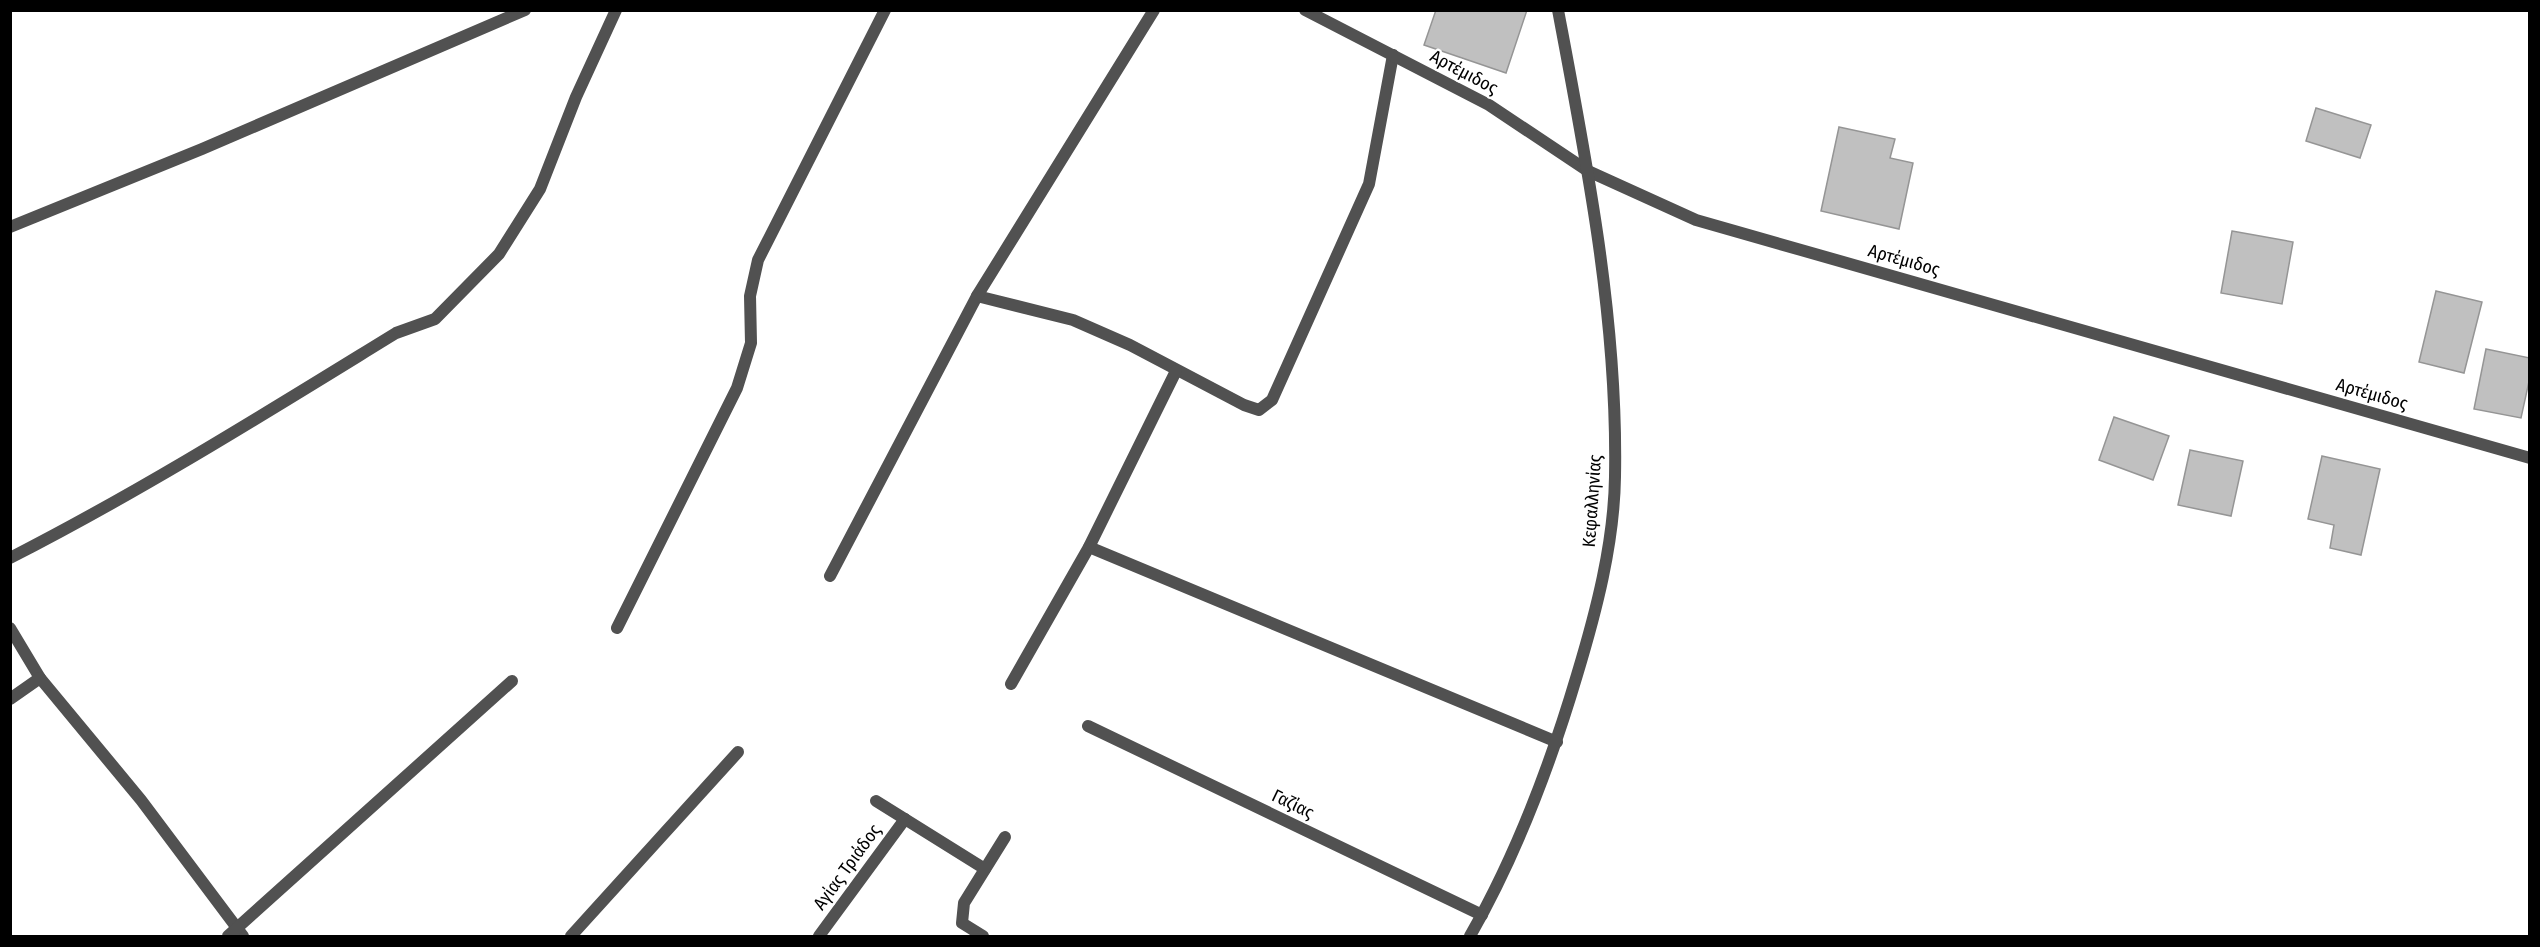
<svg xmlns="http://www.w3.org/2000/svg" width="2540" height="947" font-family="'Fira Sans Condensed',sans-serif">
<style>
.building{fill:#c0c0c0;stroke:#959595;stroke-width:1.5}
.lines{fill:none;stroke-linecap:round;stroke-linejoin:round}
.minor{stroke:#515151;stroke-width:12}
.tertiary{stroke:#515151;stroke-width:12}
.labels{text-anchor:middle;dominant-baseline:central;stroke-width:4.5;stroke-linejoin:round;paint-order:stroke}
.street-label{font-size:18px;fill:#000;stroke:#fff}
</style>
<rect width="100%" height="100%" fill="#fff"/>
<g class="building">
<polygon points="1436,10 1527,10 1506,73 1424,45"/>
<polygon points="2316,108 2371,125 2360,158 2306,141"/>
<polygon points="1839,127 1895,139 1890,158 1913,163 1899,229 1821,211"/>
<polygon points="2232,231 2293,242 2282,304 2221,293"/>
<polygon points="2436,291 2482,302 2464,373 2419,362"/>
<polygon points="2486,349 2530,358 2530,377 2521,418 2474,409"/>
<polygon points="2114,417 2169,436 2153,480 2099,460"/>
<polygon points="2190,450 2243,461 2231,516 2178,505"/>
<polygon points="2322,456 2380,469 2361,555 2330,548 2334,525 2308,519"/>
</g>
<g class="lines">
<g class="minor">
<polyline points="1588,171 1696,220 2530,458"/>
<polyline points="10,227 202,149 525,10"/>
<polyline points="977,296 1073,320 1130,345 1244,405 1259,410 1272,400 1369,184 1393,55"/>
<polyline points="1089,547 1557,742"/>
<path d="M 10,558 C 143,490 269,411 396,333 L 435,319 L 499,254 L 540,189 L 576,97 L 616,10"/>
<polyline points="830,576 977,296 1154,10"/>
<polyline points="10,628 40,678 141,800 243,936"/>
<polyline points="617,628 737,388 751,343 750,296 758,260 885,10"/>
<polyline points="1011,684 1089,547 1176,371"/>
<polyline points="10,699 40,678"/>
<polyline points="1088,726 1482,915"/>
<polyline points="876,801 985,869"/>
<polyline points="228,936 512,681"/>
<polyline points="571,936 738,752"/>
<polyline points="819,936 905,819"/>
<polyline points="983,936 962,923 964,903 1005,837"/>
</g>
<g class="tertiary">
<polyline points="1305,10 1489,105 1588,171"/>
<path d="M 1470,936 C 1517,854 1550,766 1577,675 C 1596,612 1614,544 1615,477 C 1618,320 1587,164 1558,10"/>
</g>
</g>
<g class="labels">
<g class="street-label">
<text transform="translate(1464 72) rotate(28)">Αρτέμιδος</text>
<text transform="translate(1904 260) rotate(16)">Αρτέμιδος</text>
<text transform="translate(2372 394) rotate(16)">Αρτέμιδος</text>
<text transform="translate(1592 501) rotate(-86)">Κεφαλληνίας</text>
<text transform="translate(1293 804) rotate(26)">Γαζίας</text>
<text transform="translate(847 867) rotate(-54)">Αγίας Τριάδος</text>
</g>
</g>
<rect width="2540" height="947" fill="none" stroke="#000000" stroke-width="24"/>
</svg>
